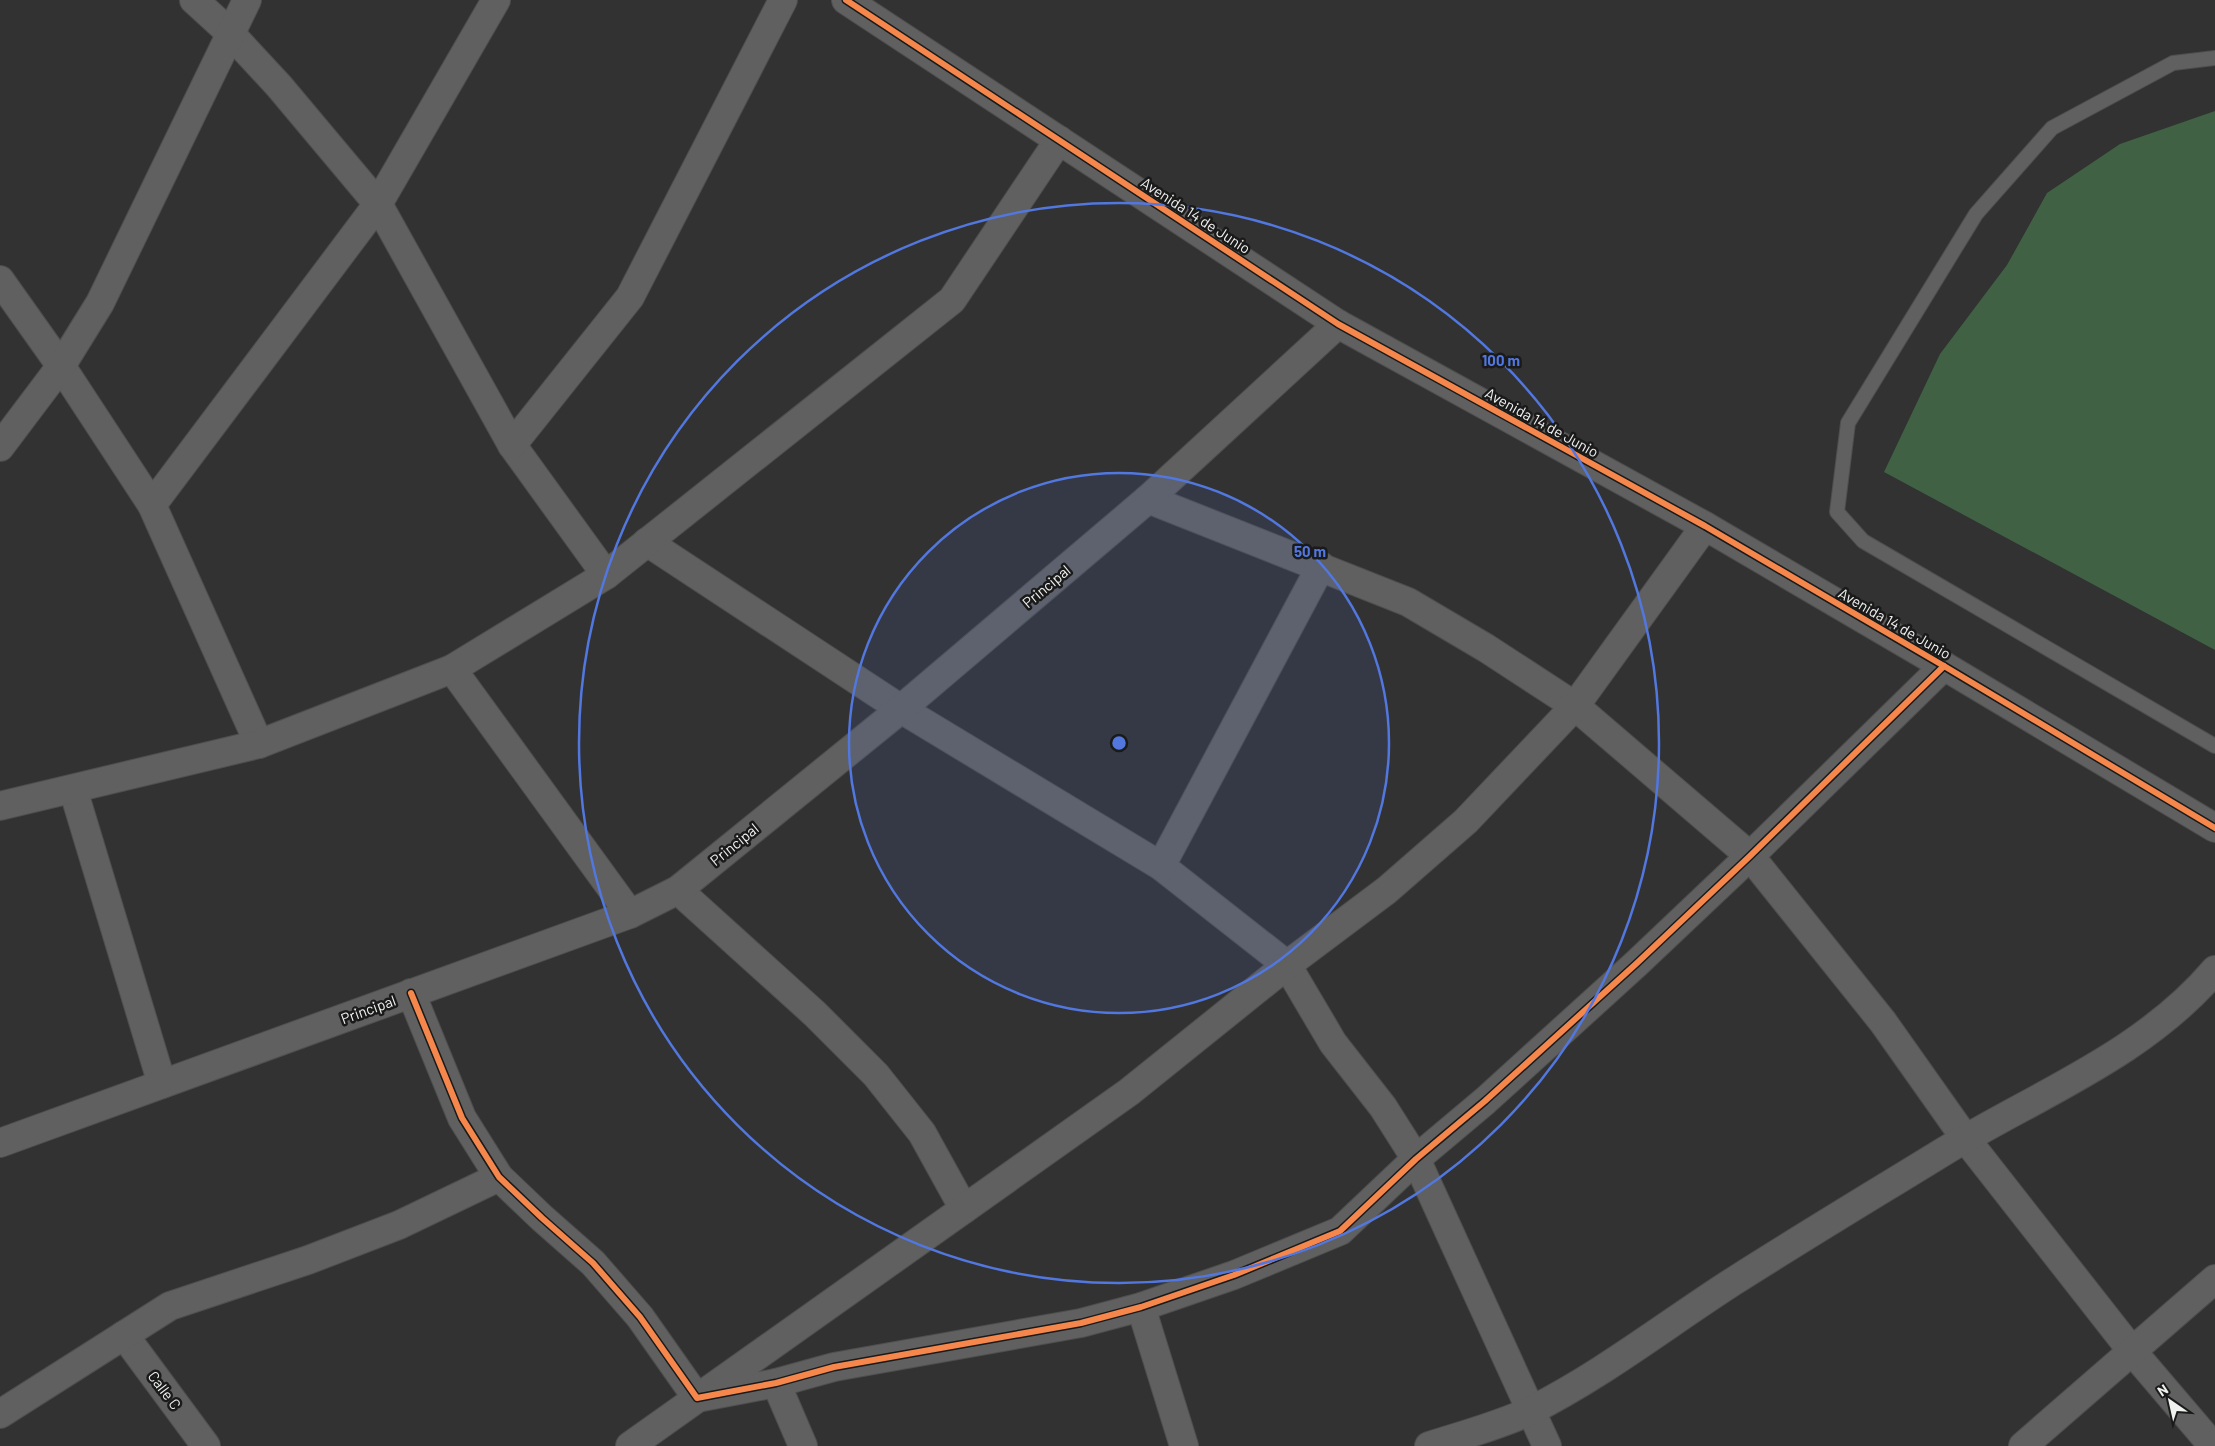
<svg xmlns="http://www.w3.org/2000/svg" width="2215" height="1446" font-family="Barlow,sans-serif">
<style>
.green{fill:#406144}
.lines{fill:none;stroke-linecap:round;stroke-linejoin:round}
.service-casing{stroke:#4d4e4d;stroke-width:16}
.minor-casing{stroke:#4d4e4d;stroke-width:30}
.tertiary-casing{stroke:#4d4e4d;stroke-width:30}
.service{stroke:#5f605f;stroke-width:14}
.minor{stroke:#5f605f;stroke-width:28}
.tertiary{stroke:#5f605f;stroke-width:28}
.cycleway-casing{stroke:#191a19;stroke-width:9}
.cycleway{stroke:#f5874c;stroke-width:6}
.ring{fill:none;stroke:#5277de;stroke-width:2.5}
.labels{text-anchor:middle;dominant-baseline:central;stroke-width:5;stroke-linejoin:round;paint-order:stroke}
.street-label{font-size:15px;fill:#f0f2f0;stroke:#191a19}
.centre{fill:#5277de;stroke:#191a19;stroke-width:2.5}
.ring-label{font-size:15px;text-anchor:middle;font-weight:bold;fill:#5277de;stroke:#191a19;stroke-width:5;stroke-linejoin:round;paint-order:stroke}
</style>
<rect width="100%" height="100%" fill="#313231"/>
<polygon class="green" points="2215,111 2215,650 1884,472 1940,354 2007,265 2047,193 2120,144"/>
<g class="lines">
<g class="service-casing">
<polyline id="service" points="2215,58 2173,63 2052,128 1976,214 1848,423 1837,512 1863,541 2215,746"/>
</g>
<g class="minor-casing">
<g id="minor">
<polyline points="194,0 229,32 279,86 378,204 512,445 606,575"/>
<polyline points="0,280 61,366 152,505 259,744"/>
<polyline points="512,445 630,297 783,0"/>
<polyline points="0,447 61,366 100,303 247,0"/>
<polyline points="1148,499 1408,602 1486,648 1575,706 1750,856 1883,1022 1965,1138 2132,1351 2213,1446"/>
<polyline points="152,505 378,204 496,0"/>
<polyline points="647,542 901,709 1161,866 1287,965 1333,1043 1383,1107 1416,1159 1547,1446"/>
<polyline points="452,669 630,914"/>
<polyline points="73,789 162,1084"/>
<polyline points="0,806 259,744 452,669 606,575 952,300 1059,140"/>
<polyline points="1161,866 1321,566"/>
<polyline points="678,890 814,1013 876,1075 922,1133 964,1209"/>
<polyline points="411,993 462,1118 499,1177 542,1218 593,1263 640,1317 697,1398 776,1383 834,1367 1081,1323 1141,1307 1234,1275 1340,1231 1416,1159 1485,1101 1637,963 1750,856 1944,666"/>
<polyline points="1141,1307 1184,1446"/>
<polyline points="124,1335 206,1446"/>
<polyline points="776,1383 803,1446"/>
<polyline points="0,1414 170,1306 308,1260 399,1225 499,1177"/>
<polyline points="630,1446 1129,1092 1287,965 1387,890 1466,821 1575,706 1705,526"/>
<path d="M 1429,1446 C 1463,1435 1498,1426 1530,1411 C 1602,1375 1667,1324 1734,1281 C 1803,1237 1873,1195 1943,1152 C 2036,1095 2143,1055 2215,970"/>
<polyline points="2023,1446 2215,1279"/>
</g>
</g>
<g class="tertiary-casing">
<g id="tertiary">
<polyline points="846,0 1338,324 1705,526 1944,666 2215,828"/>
<polyline points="0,1143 630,914 678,890 901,709 1148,499 1338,324"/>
</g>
</g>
<use href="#service" class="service"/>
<use href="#minor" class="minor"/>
<use href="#tertiary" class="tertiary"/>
<g class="cycleway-casing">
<g id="cycleway">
<polyline points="846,0 1338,324 1705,526 1944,666 2215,828"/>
<polyline points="411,993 462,1118 499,1177 542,1218 593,1263 640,1317 697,1398 776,1383 834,1367 1081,1323 1141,1307 1234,1275 1340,1231 1416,1159 1485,1101 1637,963 1750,856 1944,666"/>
</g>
</g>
<use href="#cycleway" class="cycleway"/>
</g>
<circle cx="1119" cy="743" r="270" fill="#5277de" fill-opacity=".12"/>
<g class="ring">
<circle cx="1119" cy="743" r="270"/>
<circle cx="1119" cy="743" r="540"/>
</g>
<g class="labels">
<g class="street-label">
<text transform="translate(1196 215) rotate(33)">Avenida 14 de Junio</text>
<text transform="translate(1542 422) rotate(29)">Avenida 14 de Junio</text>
<text transform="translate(1046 586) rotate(-40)">Principal</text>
<text transform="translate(1895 623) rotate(30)">Avenida 14 de Junio</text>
<text transform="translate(734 844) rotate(-39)">Principal</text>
<text transform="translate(368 1009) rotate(-20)">Principal</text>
<text transform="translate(165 1390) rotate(53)">Calle C</text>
</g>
</g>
<circle cx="1119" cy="743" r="8" class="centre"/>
<g class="ring-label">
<text x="1501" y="366">100 m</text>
<text x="1310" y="557">50 m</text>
</g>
<g transform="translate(2170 1401) rotate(326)" stroke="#191a19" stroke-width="4" paint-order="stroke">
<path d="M0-4L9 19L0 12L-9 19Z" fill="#f0f2f0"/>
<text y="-8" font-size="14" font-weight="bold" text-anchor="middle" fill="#f0f2f0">N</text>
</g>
</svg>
